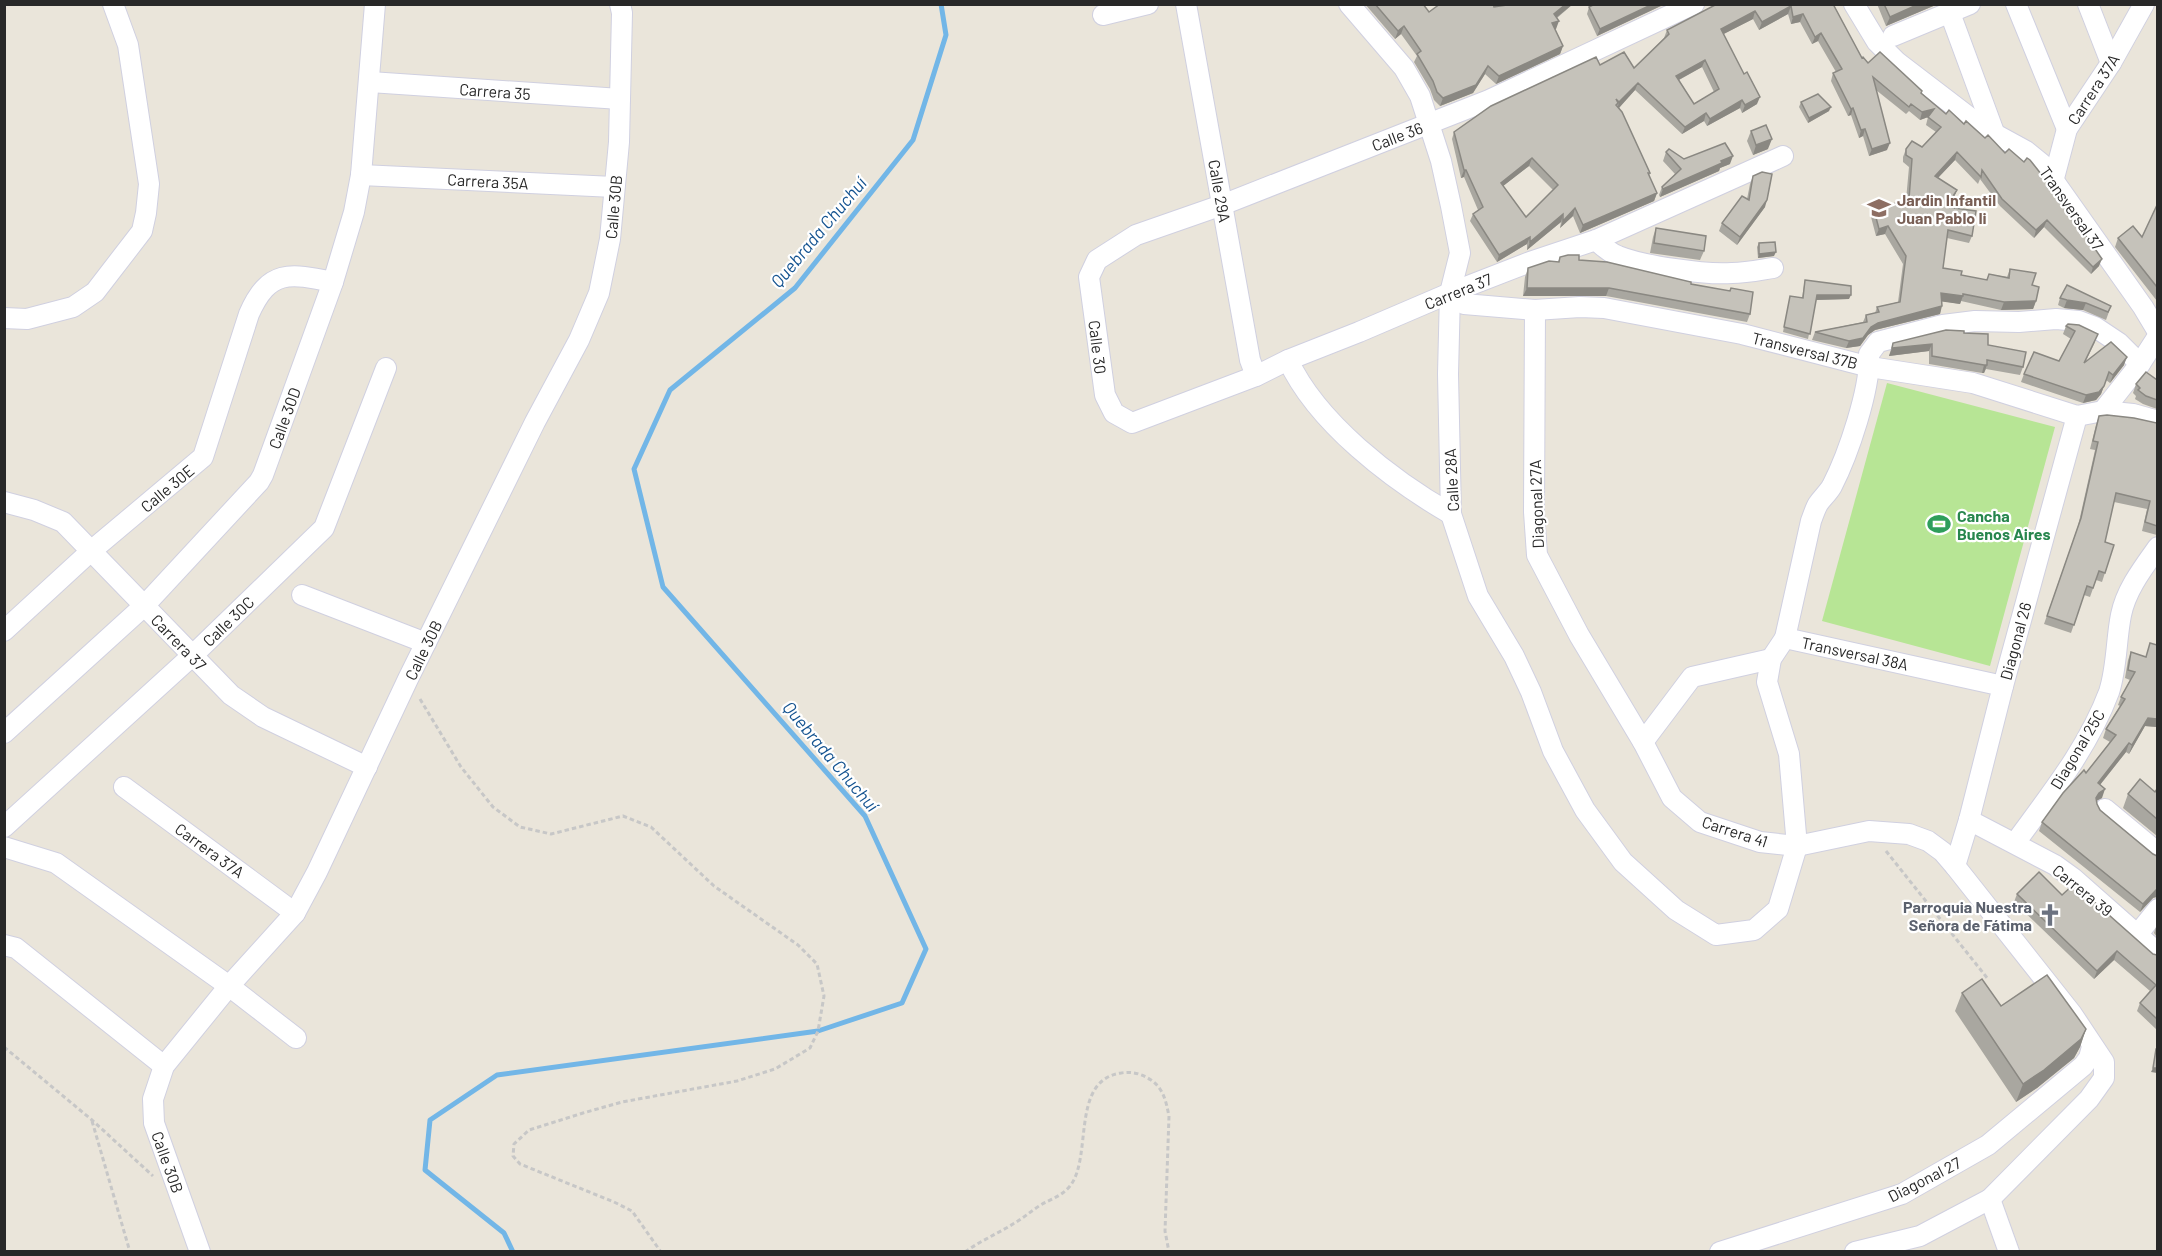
<svg xmlns="http://www.w3.org/2000/svg" width="2162" height="1256" font-family="Barlow,sans-serif">
<style>
.pitch{fill:#b7e595}
.lines{fill:none;stroke-linecap:round;stroke-linejoin:round}
.stream{stroke:#72b6e7;stroke-width:5}
.minor-casing{stroke:#d0d0e0;stroke-width:22}
.path{stroke:#c7c7c7;stroke-width:3;stroke-dasharray:4.5 3;stroke-linecap:butt}
.minor{stroke:#fff;stroke-width:20}
.wall{fill:#a9a7a0;fill-rule:evenodd}
.shaded-wall{fill:#8a8882}
.building{fill:#c5c2ba;stroke:#8a8882;stroke-width:1.5;fill-rule:evenodd}
.labels{text-anchor:middle;dominant-baseline:central;stroke-width:4.5;stroke-linejoin:round;paint-order:stroke}
.street-label{font-size:16px;fill:#282828;stroke:#fff}
.education-label{font-size:16px;font-weight:bold;fill:#785e54;stroke:#fff;text-anchor:start}
.leisure-label{font-size:16px;font-weight:bold;fill:#27864d;stroke:#fff;text-anchor:start}
.worship-label{font-size:16px;font-weight:bold;fill:#5b616d;stroke:#fff;text-anchor:end}
.water-label{font-size:18px;font-style:italic;fill:#145390;stroke:#fff}
</style>
<rect width="100%" height="100%" fill="#eae5da"/>
<polygon class="pitch" points="1887,383 2055,427 1990,666 1822,621"/>
<g class="lines">
<polyline class="stream" points="513,1252 504,1233 425,1170 430,1120 497,1075 818,1031 902,1003 926,949 865,816 663,587 634,469 670,390 795,288 913,140 946,35 941,4"/>
<g class="minor-casing">
<g id="minor">
<polyline points="1186,4 1250,360 1256,376"/>
<polyline points="1349,4 1404,68 1420,96 1441,161 1451,206 1460,253 1450,293 1448,374 1451,514 1478,596 1514,656 1531,692 1553,751 1585,810 1623,862 1676,910 1716,935 1754,930 1778,909 1797,846 1789,754 1767,682 1771,659 1785,638 2003,686"/>
<polyline points="1694,4 1489,100 1222,205 1136,235 1097,260 1089,277 1105,395 1114,413 1132,423 1256,376 1288,360 1359,332 1450,293 1530,262 1596,240 1783,156"/>
<polyline points="1854,4 1877,42 1897,62 1982,127 2026,151 2042,164 2143,307 2158,332"/>
<polyline points="2016,4 2067,129"/>
<polyline points="2088,4 2111,63"/>
<polyline points="1950,13 1995,135"/>
<polyline points="1103,15 1148,4"/>
<polyline points="1893,36 1970,4"/>
<polyline points="370,82 620,99"/>
<polyline points="361,175 614,187"/>
<polyline points="2054,178 2067,129 2111,63 2144,4"/>
<path d="M 1596,240 C 1602,246 1609,252 1618,256 C 1643,266 1705,275 1732,273 C 1746,273 1760,270 1773,268"/>
<polyline points="1450,293 1464,304 1535,310 1580,307 1604,308 1742,334 1870,367 1973,383 2077,416 2103,411 2133,414 2158,421"/>
<polyline points="1535,310 1534,512 1537,555 1579,635 1643,742 1672,798 1700,822 1760,842 1797,846 1869,831 1909,834 1928,841 1943,852 1955,866 2072,1014 2104,1062 2104,1078 2089,1099 1990,1199 1920,1236 1855,1252"/>
<polyline points="4,318 27,319 73,307 95,292 142,231 146,213 149,184 128,45 113,4"/>
<path d="M 1288,360 C 1317,423 1392,480 1451,514"/>
<polyline points="2103,411 2140,364 2158,336"/>
<polyline points="4,502 34,510 63,522 231,695 263,717 367,767"/>
<polyline points="302,595 426,643"/>
<path d="M 4,631 L 91,551 L 203,457 L 249,314 C 269,269 289,273 333,282"/>
<path d="M 1785,638 L 1811,521 C 1813,516 1815,509 1818,504 C 1822,498 1828,493 1832,486 C 1848,455 1871,388 1869,354 L 1878,342 L 1943,325 L 1975,321 L 2019,322 L 2056,319 L 2079,321 L 2095,327 L 2119,343 L 2140,364"/>
<polyline points="4,733 144,606 259,482 263,475 333,282 354,212 361,175 375,4"/>
<polyline points="1643,742 1692,677 1771,659"/>
<polyline points="124,787 295,913"/>
<polyline points="2105,809 2158,853"/>
<polyline points="1969,820 2055,865 2073,878 2158,953"/>
<polyline points="4,827 193,655 324,528 386,368"/>
<path d="M 2015,843 C 2050,795 2088,748 2109,692 C 2117,668 2116,640 2121,615 C 2126,590 2143,568 2158,547"/>
<polyline points="4,847 56,863 229,986 296,1038"/>
<polyline points="1955,866 1969,820 2003,686 2077,416"/>
<polyline points="2137,935 2158,909"/>
<polyline points="4,945 16,948 164,1066"/>
<polyline points="1990,1199 2009,1252"/>
<polyline points="200,1252 154,1123 153,1099 164,1066 229,986 295,913 317,872 408,679 535,422 579,340 599,293 610,239 619,142 622,13 620,4"/>
<polyline points="1720,1252 1902,1194 1988,1145 2083,1066 2089,1058 2092,1047"/>
</g>
</g>
<g class="path">
<polyline points="420,699 461,767 493,807 520,827 551,834 623,816 651,827 714,886 798,945 817,964 824,996 818,1031 810,1048 775,1069 737,1081 622,1102 583,1113 529,1130 514,1144 513,1156 520,1164 614,1202 632,1211 661,1252"/>
<polyline points="1886,851 1988,979"/>
<polyline points="4,1047 92,1120 153,1176"/>
<polyline points="92,1121 130,1252"/>
<path d="M 965,1252 C 980,1241 997,1234 1013,1224 C 1022,1219 1030,1212 1039,1206 C 1050,1199 1061,1197 1070,1186 C 1093,1157 1070,1080 1121,1073 C 1132,1071 1142,1074 1151,1080 C 1164,1089 1166,1102 1169,1116 L 1165,1231 L 1169,1252"/>
</g>
<use href="#minor" class="minor"/>
</g>
<g class="wall">
<polygon points="1365,4 1397,4 1398,5 1429,12 1494,7 1573,4 1557,18 1556,29 1555,29 1563,46 1560,54 1496,84 1485,74 1473,93 1440,106 1434,100 1430,89 1414,62 1417,56 1401,34 1395,39"/>
<polygon points="1665,4 1597,36 1587,14 1589,7"/>
<path d="M 1717,4 L 1833,4 L 1862,58 L 1868,63 L 1921,93 L 1946,114 L 1985,138 L 2048,188 L 2099,266 L 2091,274 L 2044,227 L 2034,238 L 2000,206 L 1980,179 L 1978,184 L 1955,160 L 1938,178 L 1957,190 L 1954,197 L 1948,207 L 1972,236 L 1969,243 L 1947,238 L 1943,268 L 1961,275 L 1987,280 L 1989,274 L 2007,277 L 2010,269 L 2032,285 L 2036,301 L 2033,309 L 2001,310 L 1961,301 L 1960,304 L 1942,301 L 1940,314 L 1875,330 L 1868,335 L 1860,346 L 1846,348 L 1812,340 L 1815,332 L 1863,322 L 1866,315 L 1875,313 L 1877,307 L 1898,302 L 1903,264 L 1885,234 L 1876,236 L 1871,217 L 1874,210 L 1906,200 L 1909,167 L 1903,162 L 1903,157 L 1906,149 L 1922,147 L 1936,132 L 1926,125 L 1928,117 L 1920,120 L 1909,111 L 1906,114 L 1876,90 L 1887,150 L 1869,156 L 1863,136 L 1859,138 L 1851,115 L 1848,116 L 1831,81 L 1833,73 L 1836,72 L 1818,41 L 1812,44 L 1800,22 L 1791,24 L 1788,14 L 1759,30 L 1753,19 L 1723,34 L 1757,104 L 1742,113 L 1740,108 L 1707,126 L 1704,121 L 1682,134 L 1635,90 L 1619,108 L 1650,173 L 1649,176 L 1657,193 L 1654,201 L 1580,233 L 1573,216 L 1560,228 L 1561,222 L 1527,250 L 1527,244 L 1497,262 L 1470,221 L 1473,214 L 1478,210 L 1464,177 L 1461,178 L 1452,139 L 1454,132 L 1600,65 L 1634,68 L 1664,38 L 1667,30 ZM 1702,67 L 1714,92 L 1694,104 L 1679,80 ZM 1529,166 L 1553,190 L 1526,217 L 1503,186 Z"/>
<polygon points="1877,4 1938,4 1886,26"/>
<polygon points="1801,102 1829,111 1808,123 1799,107"/>
<polygon points="1751,131 1768,149 1753,155 1747,141"/>
<polygon points="1666,152 1684,159 1730,164 1720,168 1719,171 1660,197 1659,195 1662,187 1675,174 1663,161"/>
<polygon points="1753,176 1765,207 1737,245 1719,231 1722,223 1747,199 1750,184"/>
<polygon points="2157,205 2157,301 2115,247 2118,238 2142,237"/>
<polygon points="1656,228 1704,251 1700,260 1650,253 1653,237"/>
<polygon points="1759,243 1774,256 1758,258 1757,247"/>
<polygon points="1560,257 1579,260 1691,284 1730,291 1731,288 1750,314 1747,322 1606,296 1523,296 1525,277 1528,268 1558,262"/>
<polygon points="1805,280 1849,299 1816,300 1808,339 1783,332 1790,296 1802,298 1804,285"/>
<polygon points="2060,298 2111,306 2106,320 2083,310 2064,308 2058,305"/>
<polygon points="2066,326 2095,342 2086,361 2124,365 2110,383 2106,380 2101,394 2096,400 2083,403 2021,382 2024,374 2059,361 2071,339 2063,334"/>
<polygon points="1964,333 1988,345 2023,367 2020,375 1986,369 1984,373 1982,373 1929,364 1929,351 1889,356 1893,343"/>
<polygon points="2157,380 2157,409 2143,404 2135,399 2136,396 2133,393 2136,384"/>
<polygon points="2099,416 2157,423 2157,535 2142,531 2147,509 2114,502 2105,542 2114,545 2102,582 2096,580 2090,597 2084,595 2071,633 2044,624 2078,526 2095,450 2090,449 2096,425"/>
<polygon points="2157,645 2157,727 2145,726 2129,754 2126,752 2100,785 2102,798 2096,801 2097,804 2153,898 2140,912 2039,831 2042,822 2086,773 2110,742 2103,738 2106,729 2120,706 2118,705 2121,697 2130,680 2125,678 2128,660 2131,652 2146,657"/>
<polygon points="2157,789 2157,836 2123,808 2128,794 2155,792"/>
<polygon points="2017,894 2062,895 2153,954 2157,955 2157,1030 2137,1011 2140,1003 2150,991 2114,960 2094,979 2014,902"/>
<polygon points="2157,924 2157,937 2154,933"/>
<polygon points="1962,993 2001,1006 2086,1029 2080,1047 2074,1058 2037,1088 2016,1102 1955,1011"/>
</g>
<g class="shaded-wall">
<polygon points="1566,4 1573,4 1551,22 1554,14"/>
<polygon points="1653,4 1665,4 1597,36 1600,29"/>
<polygon points="1919,4 1938,4 1886,26 1890,17"/>
<polygon points="1791,6 1788,14 1759,30 1762,22"/>
<polygon points="1755,11 1753,19 1718,37 1721,29"/>
<polygon points="1803,14 1800,22 1791,24 1793,17"/>
<polygon points="1559,21 1556,29 1549,31 1552,23"/>
<polygon points="1404,26 1401,34 1395,39 1398,31"/>
<polygon points="1821,33 1818,41 1812,44 1815,37"/>
<polygon points="1563,46 1560,54 1496,84 1499,76"/>
<polygon points="1705,60 1702,67 1673,83 1676,76"/>
<polygon points="1488,66 1485,74 1473,93 1440,106 1443,98"/>
<polygon points="1638,83 1635,90 1617,110 1619,102"/>
<polygon points="1760,97 1757,104 1742,113 1745,105"/>
<polygon points="1742,100 1740,108 1707,126 1710,119"/>
<polygon points="1831,107 1829,111 1808,123 1809,118"/>
<polygon points="1853,108 1851,115 1848,116 1851,109"/>
<polygon points="1934,109 1931,116 1920,120 1922,112"/>
<polygon points="1706,113 1704,121 1682,134 1685,127"/>
<polygon points="1865,129 1863,136 1859,138 1861,130"/>
<polygon points="1772,139 1768,149 1753,155 1756,145"/>
<polygon points="1890,143 1887,150 1869,156 1872,149"/>
<polygon points="1957,152 1955,160 1932,184 1935,176"/>
<polygon points="1733,156 1730,164 1720,168 1719,171 1660,197 1663,189 1721,161"/>
<polygon points="1532,158 1529,166 1498,190 1501,183"/>
<polygon points="1464,170 1466,170 1464,177 1461,178"/>
<polygon points="1957,190 1954,197 1943,214 1946,207"/>
<polygon points="1657,193 1654,201 1580,233 1583,225"/>
<polygon points="1767,200 1765,207 1737,245 1740,237"/>
<polygon points="1575,208 1573,216 1560,228 1563,221"/>
<polygon points="1563,214 1561,222 1527,250 1530,242"/>
<polygon points="2047,220 2044,227 2034,238 2036,230"/>
<polygon points="1888,226 1885,234 1876,236 1879,229"/>
<polygon points="1530,237 1527,244 1497,262 1499,255"/>
<polygon points="1776,252 1774,256 1758,258 1759,254"/>
<polygon points="2102,259 2099,266 2091,274 2093,267"/>
<polygon points="1527,288 1609,288 1606,296 1523,296"/>
<polygon points="1941,293 1963,296 1960,304 1938,301"/>
<polygon points="1817,295 1851,295 1849,299 1815,300"/>
<polygon points="2067,300 2086,303 2083,310 2064,308"/>
<polygon points="2036,301 2033,309 2001,310 2004,302"/>
<polygon points="1942,306 1940,314 1875,330 1868,335 1860,346 1846,348 1849,341 1878,323"/>
<polygon points="1932,344 1929,351 1889,356 1892,348"/>
<polygon points="2127,357 2124,365 2110,383 2113,375"/>
<polygon points="1984,365 1987,365 1984,373 1982,373"/>
<polygon points="2104,386 2101,394 2096,400 2083,403 2086,395"/>
<polygon points="2148,718 2157,719 2157,727 2145,726 2129,754 2132,745"/>
<polygon points="2129,743 2126,752 2095,791 2098,783"/>
<polygon points="2105,789 2102,798 2096,801 2096,798 2099,793"/>
<polygon points="2156,890 2157,890 2157,897 2153,898 2140,912 2143,904"/>
<polygon points="2117,951 2114,960 2094,979 2097,971"/>
<polygon points="2086,1029 2080,1047 2074,1058 2037,1088 2016,1102 2023,1084"/>
<polygon points="2153,1068 2157,1068 2157,1073 2151,1072"/>
</g>
<g class="building">
<polygon points="1375,4 1397,4 1398,5 1399,4 1423,4 1429,12 1440,4 1493,4 1494,7 1514,4 1566,4 1554,14 1559,21 1552,23 1563,46 1499,76 1488,66 1476,85 1443,98 1437,92 1433,81 1417,54 1421,51 1404,26 1398,31"/>
<polygon points="1595,4 1653,4 1600,29 1589,7"/>
<path d="M 1717,4 L 1833,4 L 1862,58 L 1863,57 L 1868,63 L 1880,52 L 1922,91 L 1921,93 L 1946,114 L 1949,110 L 1964,124 L 1966,121 L 1985,138 L 1988,135 L 2005,153 L 2009,149 L 2024,162 L 2027,158 L 2030,160 L 2049,184 L 2047,187 L 2067,208 L 2102,259 L 2093,267 L 2047,220 L 2036,230 L 2002,199 L 1982,170 L 1981,177 L 1957,152 L 1935,176 L 1957,190 L 1946,207 L 1976,211 L 1972,236 L 1948,230 L 1943,268 L 1962,271 L 1961,275 L 1987,280 L 1989,274 L 2009,278 L 2010,269 L 2036,273 L 2032,285 L 2039,287 L 2036,301 L 2004,302 L 1963,294 L 1963,296 L 1941,293 L 1942,306 L 1878,323 L 1871,327 L 1863,338 L 1849,341 L 1815,332 L 1867,322 L 1866,315 L 1879,312 L 1877,307 L 1900,302 L 1906,256 L 1888,226 L 1879,229 L 1874,210 L 1909,199 L 1912,159 L 1906,155 L 1906,149 L 1912,141 L 1922,147 L 1941,127 L 1928,117 L 1934,109 L 1922,112 L 1911,104 L 1909,107 L 1873,77 L 1890,143 L 1872,149 L 1865,129 L 1861,130 L 1853,108 L 1851,109 L 1833,73 L 1842,69 L 1821,33 L 1815,37 L 1803,14 L 1793,17 L 1791,6 L 1762,22 L 1755,11 L 1721,29 L 1744,74 L 1747,72 L 1760,97 L 1745,105 L 1742,100 L 1710,119 L 1706,113 L 1685,127 L 1638,83 L 1619,102 L 1616,99 L 1618,103 L 1616,105 L 1622,112 L 1650,173 L 1648,173 L 1657,193 L 1583,225 L 1575,208 L 1563,221 L 1563,214 L 1530,242 L 1530,237 L 1499,255 L 1473,214 L 1483,207 L 1466,170 L 1464,170 L 1454,132 L 1491,106 L 1596,57 L 1600,65 L 1624,52 L 1634,68 L 1669,34 L 1667,30 ZM 1705,60 L 1719,89 L 1694,104 L 1676,76 ZM 1532,158 L 1558,185 L 1526,217 L 1501,183 Z"/>
<polygon points="1884,4 1919,4 1890,17"/>
<polygon points="1818,94 1831,107 1809,118 1801,102"/>
<polygon points="1766,125 1772,139 1756,145 1751,131"/>
<polygon points="1725,143 1733,156 1721,161 1722,163 1663,189 1662,187 1681,169 1666,152 1669,149 1684,159"/>
<polygon points="1762,172 1772,174 1767,200 1740,237 1722,223 1742,196 1749,200 1753,176"/>
<polygon points="2157,205 2157,287 2118,238 2133,226 2142,237"/>
<polygon points="1656,228 1706,236 1704,251 1654,243"/>
<polygon points="1775,242 1776,252 1759,254 1759,243"/>
<polygon points="1568,255 1579,255 1579,260 1607,262 1691,282 1691,284 1730,291 1731,288 1753,292 1750,314 1609,288 1527,288 1528,268 1549,261 1559,262 1560,257"/>
<polygon points="1805,280 1851,286 1851,295 1817,295 1810,334 1784,327 1790,296 1803,298"/>
<polygon points="2067,285 2111,306 2108,312 2086,303 2067,300 2060,298"/>
<polygon points="2068,324 2079,325 2098,334 2084,363 2111,342 2127,357 2113,375 2109,372 2104,386 2099,392 2086,395 2024,374 2034,352 2059,361 2075,331 2066,326"/>
<polygon points="1946,330 1964,331 1964,333 1988,334 1988,345 2026,352 2023,367 1987,360 1987,365 1984,365 1932,356 1932,344 1892,348 1893,343"/>
<polygon points="2146,372 2157,380 2157,400 2146,396 2138,390 2140,388 2136,384"/>
<polygon points="2107,415 2134,418 2157,423 2157,526 2145,522 2150,501 2116,493 2105,542 2114,545 2105,573 2099,571 2093,588 2087,586 2074,625 2047,616 2081,518 2098,442 2093,441 2099,416"/>
<polygon points="2150,643 2157,645 2157,719 2148,718 2132,745 2129,743 2098,783 2105,789 2099,793 2096,798 2097,804 2100,810 2153,854 2157,856 2157,890 2156,890 2143,904 2042,822 2063,793 2084,770 2086,773 2116,735 2106,729 2125,699 2121,697 2135,672 2128,670 2131,652 2146,657"/>
<polygon points="2140,779 2155,792 2157,789 2157,819 2128,794"/>
<polygon points="2039,872 2062,895 2074,884 2153,954 2157,955 2157,1019 2140,1003 2156,985 2117,951 2097,971 2017,894"/>
<polygon points="2047,975 2086,1029 2081,1039 2044,1070 2023,1084 1962,993 1982,979 2001,1006"/>
<polygon points="2156,1049 2157,1049 2157,1068 2153,1068"/>
</g>
<defs>
<g id="school-bare" transform="scale(1.8)"><path d="M0-5L7-2L0 1L-7-2ZM-4 1L0 2.5L4 1V4Q0 6-4 4Z" fill="#8d6e63" stroke="#fff" stroke-width="2.5" paint-order="stroke"/></g>
<g id="stadium-bare" transform="scale(1.8)"><path d="M0-5a6.5 5 0 1 0 0 10a6.5 5 0 1 0 0-10ZM-3.5-1.8h7v3.6h-7Z" fill="#2e9e5b" stroke="#fff" stroke-width="2.5" paint-order="stroke"/></g>
<g id="church-bare" transform="scale(1.8)"><path d="M-1.2-6h2.4v3.5h3.3v2.4h-3.3V6h-2.4V-.1h-3.3v-2.4h3.3Z" fill="#6b7280" stroke="#fff" stroke-width="2.5" paint-order="stroke"/></g>
</defs>
<g fill-rule="evenodd">
<use href="#school-bare" x="1879" y="208"/>
<use href="#stadium-bare" x="1939" y="524"/>
<use href="#church-bare" x="2050" y="915"/>
</g>
<g class="labels">
<g class="street-label">
<text transform="translate(2093 89) rotate(-57)">Carrera 37A</text>
<text transform="translate(495 91) rotate(4)">Carrera 35</text>
<text transform="translate(1397 136) rotate(-21)">Calle 36</text>
<text transform="translate(488 181) rotate(3)">Carrera 35A</text>
<text transform="translate(1220 191) rotate(80)">Calle 29A</text>
<text transform="translate(613 207) rotate(-85)">Calle 30B</text>
<text transform="translate(2072 208) rotate(55)">Transversal 37</text>
<text transform="translate(1458 291) rotate(-22)">Carrera 37</text>
<text transform="translate(1098 347) rotate(83)">Calle 30</text>
<text transform="translate(1805 350) rotate(14)">Transversal 37B</text>
<text transform="translate(284 418) rotate(-70)">Calle 30D</text>
<text transform="translate(1451 480) rotate(-93)">Calle 28A</text>
<text transform="translate(167 488) rotate(-40)">Calle 30E</text>
<text transform="translate(1536 504) rotate(-92)">Diagonal 27A</text>
<text transform="translate(228 621) rotate(-44)">Calle 30C</text>
<text transform="translate(2015 641) rotate(-75)">Diagonal 26</text>
<text transform="translate(179 642) rotate(46)">Carrera 37</text>
<text transform="translate(423 650) rotate(-64)">Calle 30B</text>
<text transform="translate(1855 653) rotate(12)">Transversal 38A</text>
<text transform="translate(2077 749) rotate(-59)">Diagonal 25C</text>
<text transform="translate(1735 831) rotate(18)">Carrera 41</text>
<text transform="translate(210 850) rotate(36)">Carrera 37A</text>
<text transform="translate(2083 890) rotate(39)">Carrera 39</text>
<text transform="translate(168 1162) rotate(70)">Calle 30B</text>
<text transform="translate(1924 1179) rotate(-27)">Diagonal 27</text>
</g>
<g class="education-label">
<text x="1897" y="199">Jardin Infantil<tspan x="1897" dy="18">Juan Pablo Ii</tspan></text>
</g>
<g class="leisure-label">
<text x="1957" y="515">Cancha<tspan x="1957" dy="18">Buenos Aires</tspan></text>
</g>
<g class="worship-label">
<text x="2032" y="906">Parroquia Nuestra<tspan x="2032" dy="18">Señora de Fátima</tspan></text>
</g>
<g class="water-label">
<text transform="translate(818 232) rotate(-50)">Quebrada Chuchuí</text>
<text transform="translate(831 756) rotate(50)">Quebrada Chuchuí</text>
</g>
</g>
<rect width="2162" height="1256" fill="none" stroke="#282828" stroke-width="12"/>
</svg>
